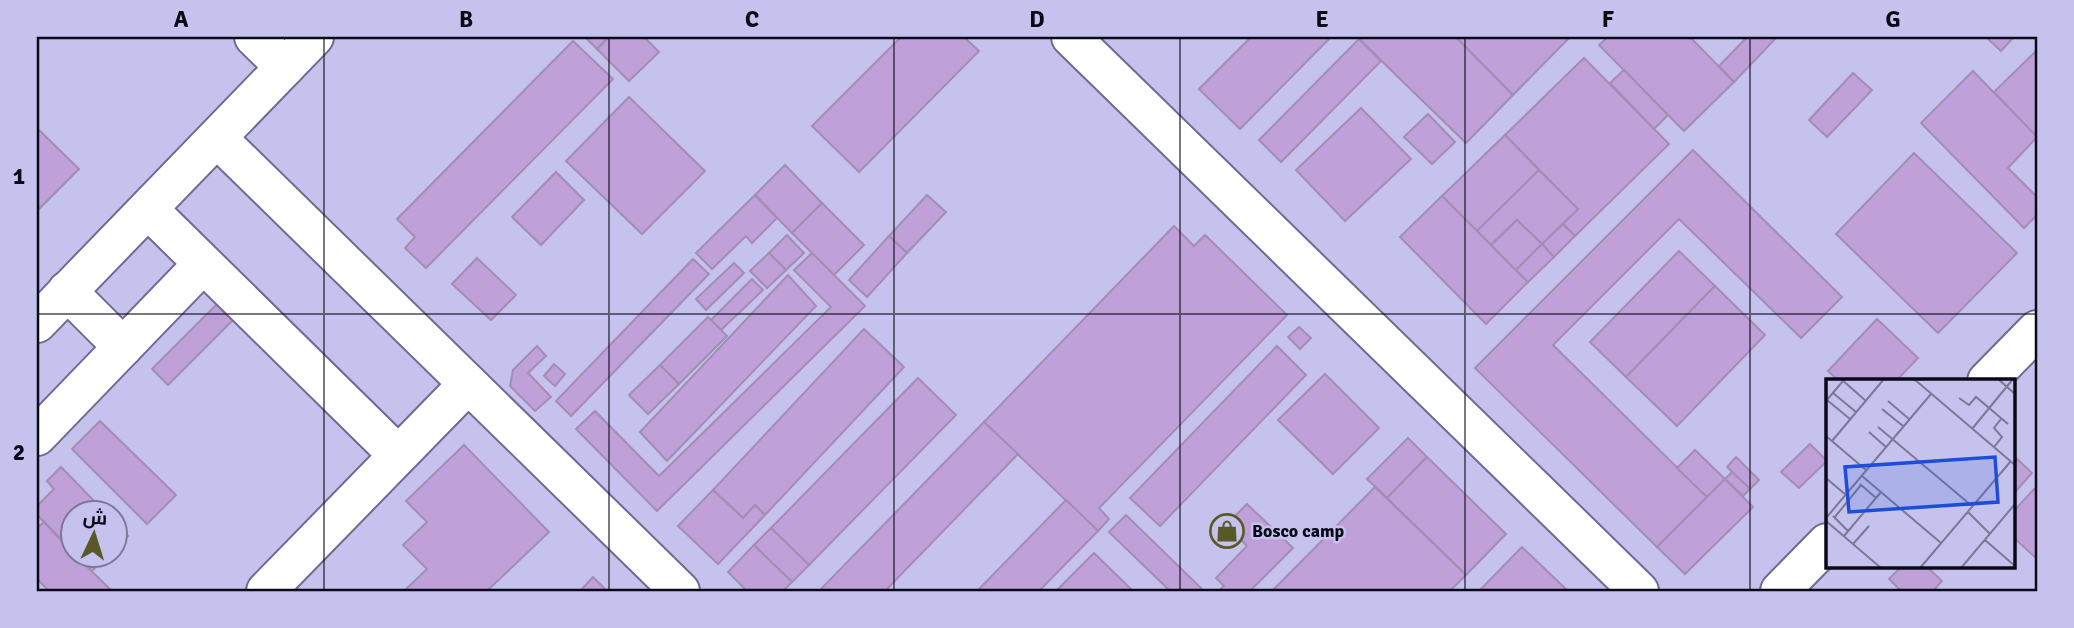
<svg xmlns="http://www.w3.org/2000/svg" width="2074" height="628" font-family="Signika,Cairo,sans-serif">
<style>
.building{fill:#bfa0d8;stroke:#a38db5;stroke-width:2}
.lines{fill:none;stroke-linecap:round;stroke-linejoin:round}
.minor-casing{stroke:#6f6a92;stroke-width:42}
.minor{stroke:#fff;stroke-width:38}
.grid{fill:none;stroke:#0b0918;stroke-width:2;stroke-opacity:0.55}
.labels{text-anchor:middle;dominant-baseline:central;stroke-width:5;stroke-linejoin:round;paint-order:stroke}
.poi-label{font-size:18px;font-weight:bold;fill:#0b0918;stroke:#c6c2ee;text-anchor:start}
.inset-road{fill:none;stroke:#7b7898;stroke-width:2}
.view{fill:#1d4ed8;fill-opacity:0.15;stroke:#1d4ed8;stroke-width:3.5}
.inset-edge{fill:none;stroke:#0b0918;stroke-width:3.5}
.neatline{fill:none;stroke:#0b0918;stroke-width:2.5}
.grid-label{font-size:23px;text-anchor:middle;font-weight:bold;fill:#0b0918}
</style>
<rect width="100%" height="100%" fill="#c6c2ee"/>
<g class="building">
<polygon points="585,37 609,37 597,49"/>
<polygon points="609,37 644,37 659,52 629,81 597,49"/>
<polygon points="901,37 964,37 979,51 859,172 812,126"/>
<polygon points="1251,37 1331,37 1240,129 1199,89"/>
<polygon points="1360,37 1456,37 1513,95 1466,143 1359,39"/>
<polygon points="1456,37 1570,37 1513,95"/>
<polygon points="1608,37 1690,37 1734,82 1684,131 1599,45"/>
<polygon points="1747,37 1777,37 1734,82 1719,66"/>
<polygon points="1986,37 2014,37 2001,51"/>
<polygon points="1359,39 1381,61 1281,162 1259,140"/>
<polygon points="573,41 613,79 426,268 405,248 415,237 397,219"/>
<polygon points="2037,50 2037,137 1994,92"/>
<polygon points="1584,58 1669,144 1575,236 1563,224 1578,209 1505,135"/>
<polygon points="1624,70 1668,115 1654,129 1610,83"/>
<polygon points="1973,71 2037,137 2008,168 2037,197 2037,215 2024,228 1921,123"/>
<polygon points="1853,73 1872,90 1827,137 1809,120"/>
<polygon points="629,97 705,171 642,234 566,161"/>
<polygon points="1361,108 1411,159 1345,221 1296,170"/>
<polygon points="1428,114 1455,142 1432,164 1404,137"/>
<polygon points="37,128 79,169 37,211"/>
<polygon points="1505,135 1539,170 1477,231 1442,196"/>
<polygon points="1693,150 1842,297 1801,338 1679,219 1553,345 1707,497 1657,547 1475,368"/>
<polygon points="1914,153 2017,253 1938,333 1836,234"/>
<polygon points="785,165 822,203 792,233 755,195"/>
<polygon points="1539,170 1578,209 1542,244 1517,220 1491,245 1477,231"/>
<polygon points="556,172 584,200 541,245 512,217"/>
<polygon points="755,195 777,218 752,243 746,236 712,269 696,253"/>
<polygon points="927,195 946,212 907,253 889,236"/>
<polygon points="1442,196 1528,282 1486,324 1400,237"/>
<polygon points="822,203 864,245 834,275 792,233"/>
<polygon points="1517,220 1542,244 1516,270 1491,245"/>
<polygon points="1563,224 1575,236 1554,257 1542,244"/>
<polygon points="1174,226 1194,246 1205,235 1287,315 1099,508 1109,519 1098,531 984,422"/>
<polygon points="787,235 804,253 786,270 769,253"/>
<polygon points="889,236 907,253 867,297 849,280"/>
<polygon points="1542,244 1554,257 1528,282 1516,270"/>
<polygon points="1679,251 1715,286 1626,377 1590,342"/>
<polygon points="769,253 786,270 767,288 750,271"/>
<polygon points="812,253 865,306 657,511 576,429 595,411 659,476 831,307 794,270"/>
<polygon points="477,258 516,295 491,320 452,284"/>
<polygon points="693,259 709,274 571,416 556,401"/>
<polygon points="734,263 744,273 706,310 696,299"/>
<polygon points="788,275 816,306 667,461 640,432"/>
<polygon points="752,279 763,290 721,330 711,320"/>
<polygon points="1715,286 1765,335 1677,426 1626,377"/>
<polygon points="217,304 233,320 168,385 152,369"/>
<polygon points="708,317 727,336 679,384 660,365"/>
<polygon points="1877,319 1918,358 1896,381 1839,381 1828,371"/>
<polygon points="1299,327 1311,338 1300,349 1288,337"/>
<polygon points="864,329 904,367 765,515 755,505 743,518 713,490"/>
<polygon points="537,346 546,356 528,373 551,397 535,411 510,386 513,370"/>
<polygon points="1277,346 1306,375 1160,526 1130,498"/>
<polygon points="554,364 565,374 555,386 544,376"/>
<polygon points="660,365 679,384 648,414 629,395"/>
<polygon points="1325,374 1379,428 1333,474 1278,420"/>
<polygon points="918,378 956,415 809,565 771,528"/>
<polygon points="100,421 176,495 147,524 72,449"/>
<polygon points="984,422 1018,454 885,591 819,591"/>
<polygon points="1408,438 1427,457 1387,498 1367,479"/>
<polygon points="1810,444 1827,461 1799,488 1781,472"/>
<polygon points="464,445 549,532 487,591 404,591 427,569 403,545 427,522 406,501"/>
<polygon points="1695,450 1725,479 1707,497 1677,468"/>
<polygon points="1427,457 1506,534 1466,575 1387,498"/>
<polygon points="1736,457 1759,480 1750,489 1727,467"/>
<polygon points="2015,457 2032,473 2016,491 2013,488"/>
<polygon points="61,467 105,512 74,512 74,552 37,515 37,506 54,489 47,481"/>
<polygon points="1732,472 1750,489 1743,496 1725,479"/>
<polygon points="1725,479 1753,507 1685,574 1657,547"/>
<polygon points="1375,487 1466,575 1450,591 1272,591"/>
<polygon points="2034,489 2037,492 2037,559 2013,537 2013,512"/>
<polygon points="713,490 743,518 755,505 765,515 718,564 678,526"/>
<polygon points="1066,500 1098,531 1039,591 977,591"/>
<polygon points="1247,504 1293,548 1250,591 1218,591 1224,586 1216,578 1247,546 1226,525"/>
<polygon points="1126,515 1204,591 1170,591 1109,532"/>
<polygon points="44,522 74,554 112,591 49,591 37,579 37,528"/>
<polygon points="116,523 128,536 116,548"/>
<polygon points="771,528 809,565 792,582 754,545"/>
<polygon points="754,545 792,582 783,591 747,591 728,572"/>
<polygon points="1522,547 1568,591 1479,591"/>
<polygon points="1094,553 1133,591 1056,591"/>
<polygon points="76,554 109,554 92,571"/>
<polygon points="1901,567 1927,567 1942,581 1933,591 1901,591 1889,579"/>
<polygon points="593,577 607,591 580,591"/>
</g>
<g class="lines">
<g class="minor-casing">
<g id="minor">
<polyline points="254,37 285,67"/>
<polyline points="1071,37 1639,591"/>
<polyline points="217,138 680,591"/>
<polyline points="148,209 398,455"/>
<polyline points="67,291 123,347"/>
<polyline points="37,323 314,37"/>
<polyline points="1987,381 2037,330"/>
<polyline points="37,436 203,264"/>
<polyline points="266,591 468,384"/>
<polyline points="1780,591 1827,543"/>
</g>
</g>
<use href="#minor" class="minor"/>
</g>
<path class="grid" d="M 324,37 L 324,591M 609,37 L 609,591M 894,37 L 894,591M 1180,37 L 1180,591M 1465,37 L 1465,591M 1750,37 L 1750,591M 37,314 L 2037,314"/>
<defs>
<g id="shop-ring" transform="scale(1.75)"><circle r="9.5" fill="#c6c2ee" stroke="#585926" stroke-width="1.5"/><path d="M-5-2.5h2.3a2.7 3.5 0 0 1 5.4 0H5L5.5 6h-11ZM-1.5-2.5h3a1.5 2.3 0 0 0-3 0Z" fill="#585926"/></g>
</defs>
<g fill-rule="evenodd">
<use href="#shop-ring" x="1227" y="531"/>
</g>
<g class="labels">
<g class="poi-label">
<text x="1252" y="531">Bosco camp</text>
</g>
</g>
<g transform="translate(1826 379)">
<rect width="189" height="189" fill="#c6c2ee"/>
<path class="inset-road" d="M 15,0 L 40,22M 88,0 L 189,86M 172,0 L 189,15M 7,14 L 30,33M 133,19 L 143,26 L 150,18 L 182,45M 1,21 L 24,40M 0,22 L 17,2M 62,22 L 83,40M 56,30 L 77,47M 52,48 L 146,127M 146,50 L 187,0M 43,53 L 60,68M 0,57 L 40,91M 6,62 L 58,0M 168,68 L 176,58 L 168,49 L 175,40M 36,97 L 115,164M 0,99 L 20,116M 34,105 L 50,119M 142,133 L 164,155M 7,137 L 22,152M 0,139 L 105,15M 8,139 L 35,106M 0,142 L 55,189M 18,157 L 55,113M 159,161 L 189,187M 27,165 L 43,147M 94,189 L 185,82M 135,189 L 189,125"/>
<path class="view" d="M 169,78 L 172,123 L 23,133 L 19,88 Z"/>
<rect width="189" height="189" class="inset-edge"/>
</g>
<rect width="2074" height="628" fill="none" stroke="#c6c2ee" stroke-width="77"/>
<g transform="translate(94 534) rotate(4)"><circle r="33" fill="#c6c2ee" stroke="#7b7898" stroke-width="2"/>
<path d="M0-5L12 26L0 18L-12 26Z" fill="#585926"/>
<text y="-10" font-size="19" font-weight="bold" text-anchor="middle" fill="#0b0918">ش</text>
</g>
<rect x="38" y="38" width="1998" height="552" class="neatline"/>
<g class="grid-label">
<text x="181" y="27">A</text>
<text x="466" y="27">B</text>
<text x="752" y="27">C</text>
<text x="1037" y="27">D</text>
<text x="1322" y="27">E</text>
<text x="1608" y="27">F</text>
<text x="1893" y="27">G</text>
<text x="19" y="184">1</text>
<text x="19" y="460">2</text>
</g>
</svg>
